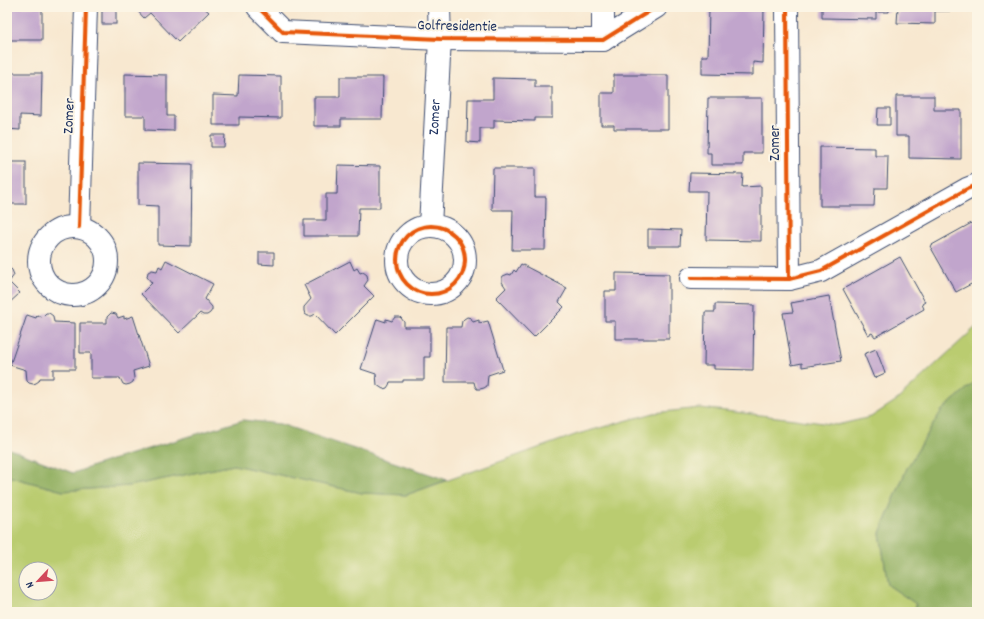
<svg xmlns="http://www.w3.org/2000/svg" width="984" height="619" font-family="Dekko,sans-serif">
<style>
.green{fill:#bacc6f;stroke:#6a7e66;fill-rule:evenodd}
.forest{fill:#93b062;stroke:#577060}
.building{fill:#c1a5cc}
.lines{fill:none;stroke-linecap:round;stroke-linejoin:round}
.minor-casing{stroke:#3c4b6f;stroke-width:24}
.minor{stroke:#fff;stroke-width:22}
.cycleway-casing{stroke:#fcf5e5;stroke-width:6}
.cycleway{stroke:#e8590c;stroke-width:4}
.labels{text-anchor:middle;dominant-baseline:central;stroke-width:4;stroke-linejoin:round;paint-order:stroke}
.street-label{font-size:15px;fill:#1b2f5e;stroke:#fcf5e5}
</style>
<rect width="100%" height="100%" fill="#fcf5e5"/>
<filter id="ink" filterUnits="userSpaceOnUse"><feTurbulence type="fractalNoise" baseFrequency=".025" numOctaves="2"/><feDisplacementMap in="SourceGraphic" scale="8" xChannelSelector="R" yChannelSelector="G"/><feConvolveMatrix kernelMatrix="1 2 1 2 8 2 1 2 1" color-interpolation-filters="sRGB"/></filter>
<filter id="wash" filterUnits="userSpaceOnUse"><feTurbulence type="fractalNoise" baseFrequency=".012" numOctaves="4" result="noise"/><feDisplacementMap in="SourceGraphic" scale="16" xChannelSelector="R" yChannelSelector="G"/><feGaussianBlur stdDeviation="0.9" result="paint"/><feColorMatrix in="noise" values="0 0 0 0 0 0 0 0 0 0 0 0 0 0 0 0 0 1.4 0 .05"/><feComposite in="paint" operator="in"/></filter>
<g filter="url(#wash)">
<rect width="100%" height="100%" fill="#f8e8d0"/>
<path class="green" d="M 977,326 L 977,380 L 942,410 L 907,468 L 880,533 L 888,585 L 916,604 L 915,612 L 7,612 L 7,476 L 63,491 L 129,486 L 234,465 L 362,493 L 406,495 L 578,434 L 654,413 L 700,408 L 794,419 L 837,425 L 871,417 L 897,400 ZM 26,569 L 50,569 L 50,593 L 26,593 Z"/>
<g class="forest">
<polygon points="977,380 977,612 915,612 916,604 888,585 880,533 907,468 942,410"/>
<polygon points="243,420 280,424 447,480 406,495 362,493 234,465 129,486 63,491 7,476 7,448 73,473 105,462"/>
</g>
<g id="blocks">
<g class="building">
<rect x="7" y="7" width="35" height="33"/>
<polygon points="134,7 203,7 209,12 178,42 150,13 144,18"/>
<polygon points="709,7 764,8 763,63 753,62 753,75 702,74 702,56 708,56"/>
<polygon points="822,7 889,7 889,12 876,12 876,19 822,18"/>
<polygon points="898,7 963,7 963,11 935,11 935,24 897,23"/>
<rect x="102" y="9" width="14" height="15"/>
<polygon points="7,73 42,73 41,116 20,115 20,130 7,129"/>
<polygon points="125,74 167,75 167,116 174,116 174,131 145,130 145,116 125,116"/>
<polygon points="239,75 281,76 281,118 239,117 239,125 213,125 213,95 238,96"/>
<polygon points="614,75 668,75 668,129 614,129 614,125 601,125 601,93 614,93"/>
<polygon points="340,77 383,77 382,119 341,119 341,126 314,126 314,97 340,97"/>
<polygon points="493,78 535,79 535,87 552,87 552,118 535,118 535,121 494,120 494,128 480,128 480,143 467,142 468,99 493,99"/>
<polygon points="896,96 934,96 934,110 961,110 961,159 909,158 909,136 896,136"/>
<polygon points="708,98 762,98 762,153 743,153 743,165 711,165 711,153 707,153"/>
<polygon points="878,108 890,108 890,125 877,125"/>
<polygon points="211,135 225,135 224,147 211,147"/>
<polygon points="820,147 875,148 875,156 888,156 887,188 875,188 874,206 820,206"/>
<rect x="7" y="162" width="19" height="42"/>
<polygon points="138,163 192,164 191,246 158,245 158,206 138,205"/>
<polygon points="338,165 380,166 380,208 359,208 358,236 304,236 304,220 326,220 326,194 337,194"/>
<polygon points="493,168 535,168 535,197 546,197 545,250 512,250 513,210 492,210"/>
<polygon points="690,173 743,174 742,187 761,186 761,241 706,240 707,191 689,191"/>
<polygon points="977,220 977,281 956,292 930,246"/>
<polygon points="648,229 681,230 680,246 648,246"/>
<polygon points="259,252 274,252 274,265 259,264"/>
<polygon points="900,257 925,302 922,304 924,309 875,337 872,333 868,335 843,289"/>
<polygon points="166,260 213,284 205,299 212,307 212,310 210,313 207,315 203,315 200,313 179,333 141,294 152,283 147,277 148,272 152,270 157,271 159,266 162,268"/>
<polygon points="350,261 354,270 357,268 360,273 363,272 367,275 368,280 364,286 374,296 335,335 315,314 312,316 308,316 305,314 304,311 304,307 311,299 304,285"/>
<polygon points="521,264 567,288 559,302 564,307 534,337 496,298 506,288 502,282 502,278 503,276 508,274 511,275 514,270 516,272"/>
<polygon points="7,268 11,269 12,270 14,275 9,282 20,293 7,305"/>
<polygon points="616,273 669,274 669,339 615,339 615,321 605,321 605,291 616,291"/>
<polygon points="829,296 841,361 802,367 802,363 792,365 783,313 793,312 791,303"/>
<polygon points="715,304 754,305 753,370 714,369 714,365 704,365 705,312 715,312"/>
<polygon points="46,313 49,313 53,316 54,322 75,323 75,369 53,369 53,378 40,378 39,381 36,383 33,384 29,383 27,381 26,370 10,365 27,315 36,318 37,315 42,317"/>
<polygon points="111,313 116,314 118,318 124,316 124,319 133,316 149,366 133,371 134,378 133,382 130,384 126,385 123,384 120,378 91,378 91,353 80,353 80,323 107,323 107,317"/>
<polygon points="395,317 400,317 401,318 404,322 404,327 430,327 430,357 424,357 424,380 403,380 403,382 390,382 389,385 387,388 383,389 377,385 376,374 361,369 377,319 386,322 386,319 392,321"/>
<polygon points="467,317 471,318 473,322 479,320 479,323 488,321 503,370 488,375 487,386 484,388 480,389 477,389 475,386 474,382 445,382 446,327 461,327 462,321 464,319"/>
<polygon points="876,349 885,373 874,378 864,354"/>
</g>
</g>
</g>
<g filter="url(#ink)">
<use href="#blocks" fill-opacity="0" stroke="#3c4b6f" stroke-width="1"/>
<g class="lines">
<g class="minor-casing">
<g id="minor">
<polyline points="258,7 283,32 440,39 603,40 656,7"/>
<polyline points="787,7 789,279"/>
<polyline points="603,40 603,7"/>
<path id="s1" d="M 430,226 L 440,39 L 439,7"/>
<circle cx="431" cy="260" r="34"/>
<circle cx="73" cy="261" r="34"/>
<polyline points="79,227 86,7"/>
<polyline points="691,278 789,279 821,271 967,189 977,185"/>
</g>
</g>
<use href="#minor" class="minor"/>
<g class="cycleway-casing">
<g id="cycleway">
<polyline points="258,7 283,32 440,39 603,40 656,7"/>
<polyline points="787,7 789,279"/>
<circle cx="431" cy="260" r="34"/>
<polyline points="79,227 86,7"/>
<polyline points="691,278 789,279 821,271 967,189 977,185"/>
</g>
</g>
<use href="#cycleway" class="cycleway"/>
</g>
</g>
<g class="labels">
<g class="street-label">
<text transform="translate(457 27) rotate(1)">Golfresidentie</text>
<text transform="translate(70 116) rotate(-88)">Zomer</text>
<text stroke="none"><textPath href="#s1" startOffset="109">Zomer</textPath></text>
<text transform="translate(776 143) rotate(-90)">Zomer</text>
</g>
</g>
<rect width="984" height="619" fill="none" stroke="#fcf5e5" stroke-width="24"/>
<g transform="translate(38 581) rotate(244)"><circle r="19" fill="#fcf5e5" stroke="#a2a6af"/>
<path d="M0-3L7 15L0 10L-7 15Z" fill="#d1495b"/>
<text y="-6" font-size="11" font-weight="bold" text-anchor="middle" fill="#1b2f5e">N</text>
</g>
</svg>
